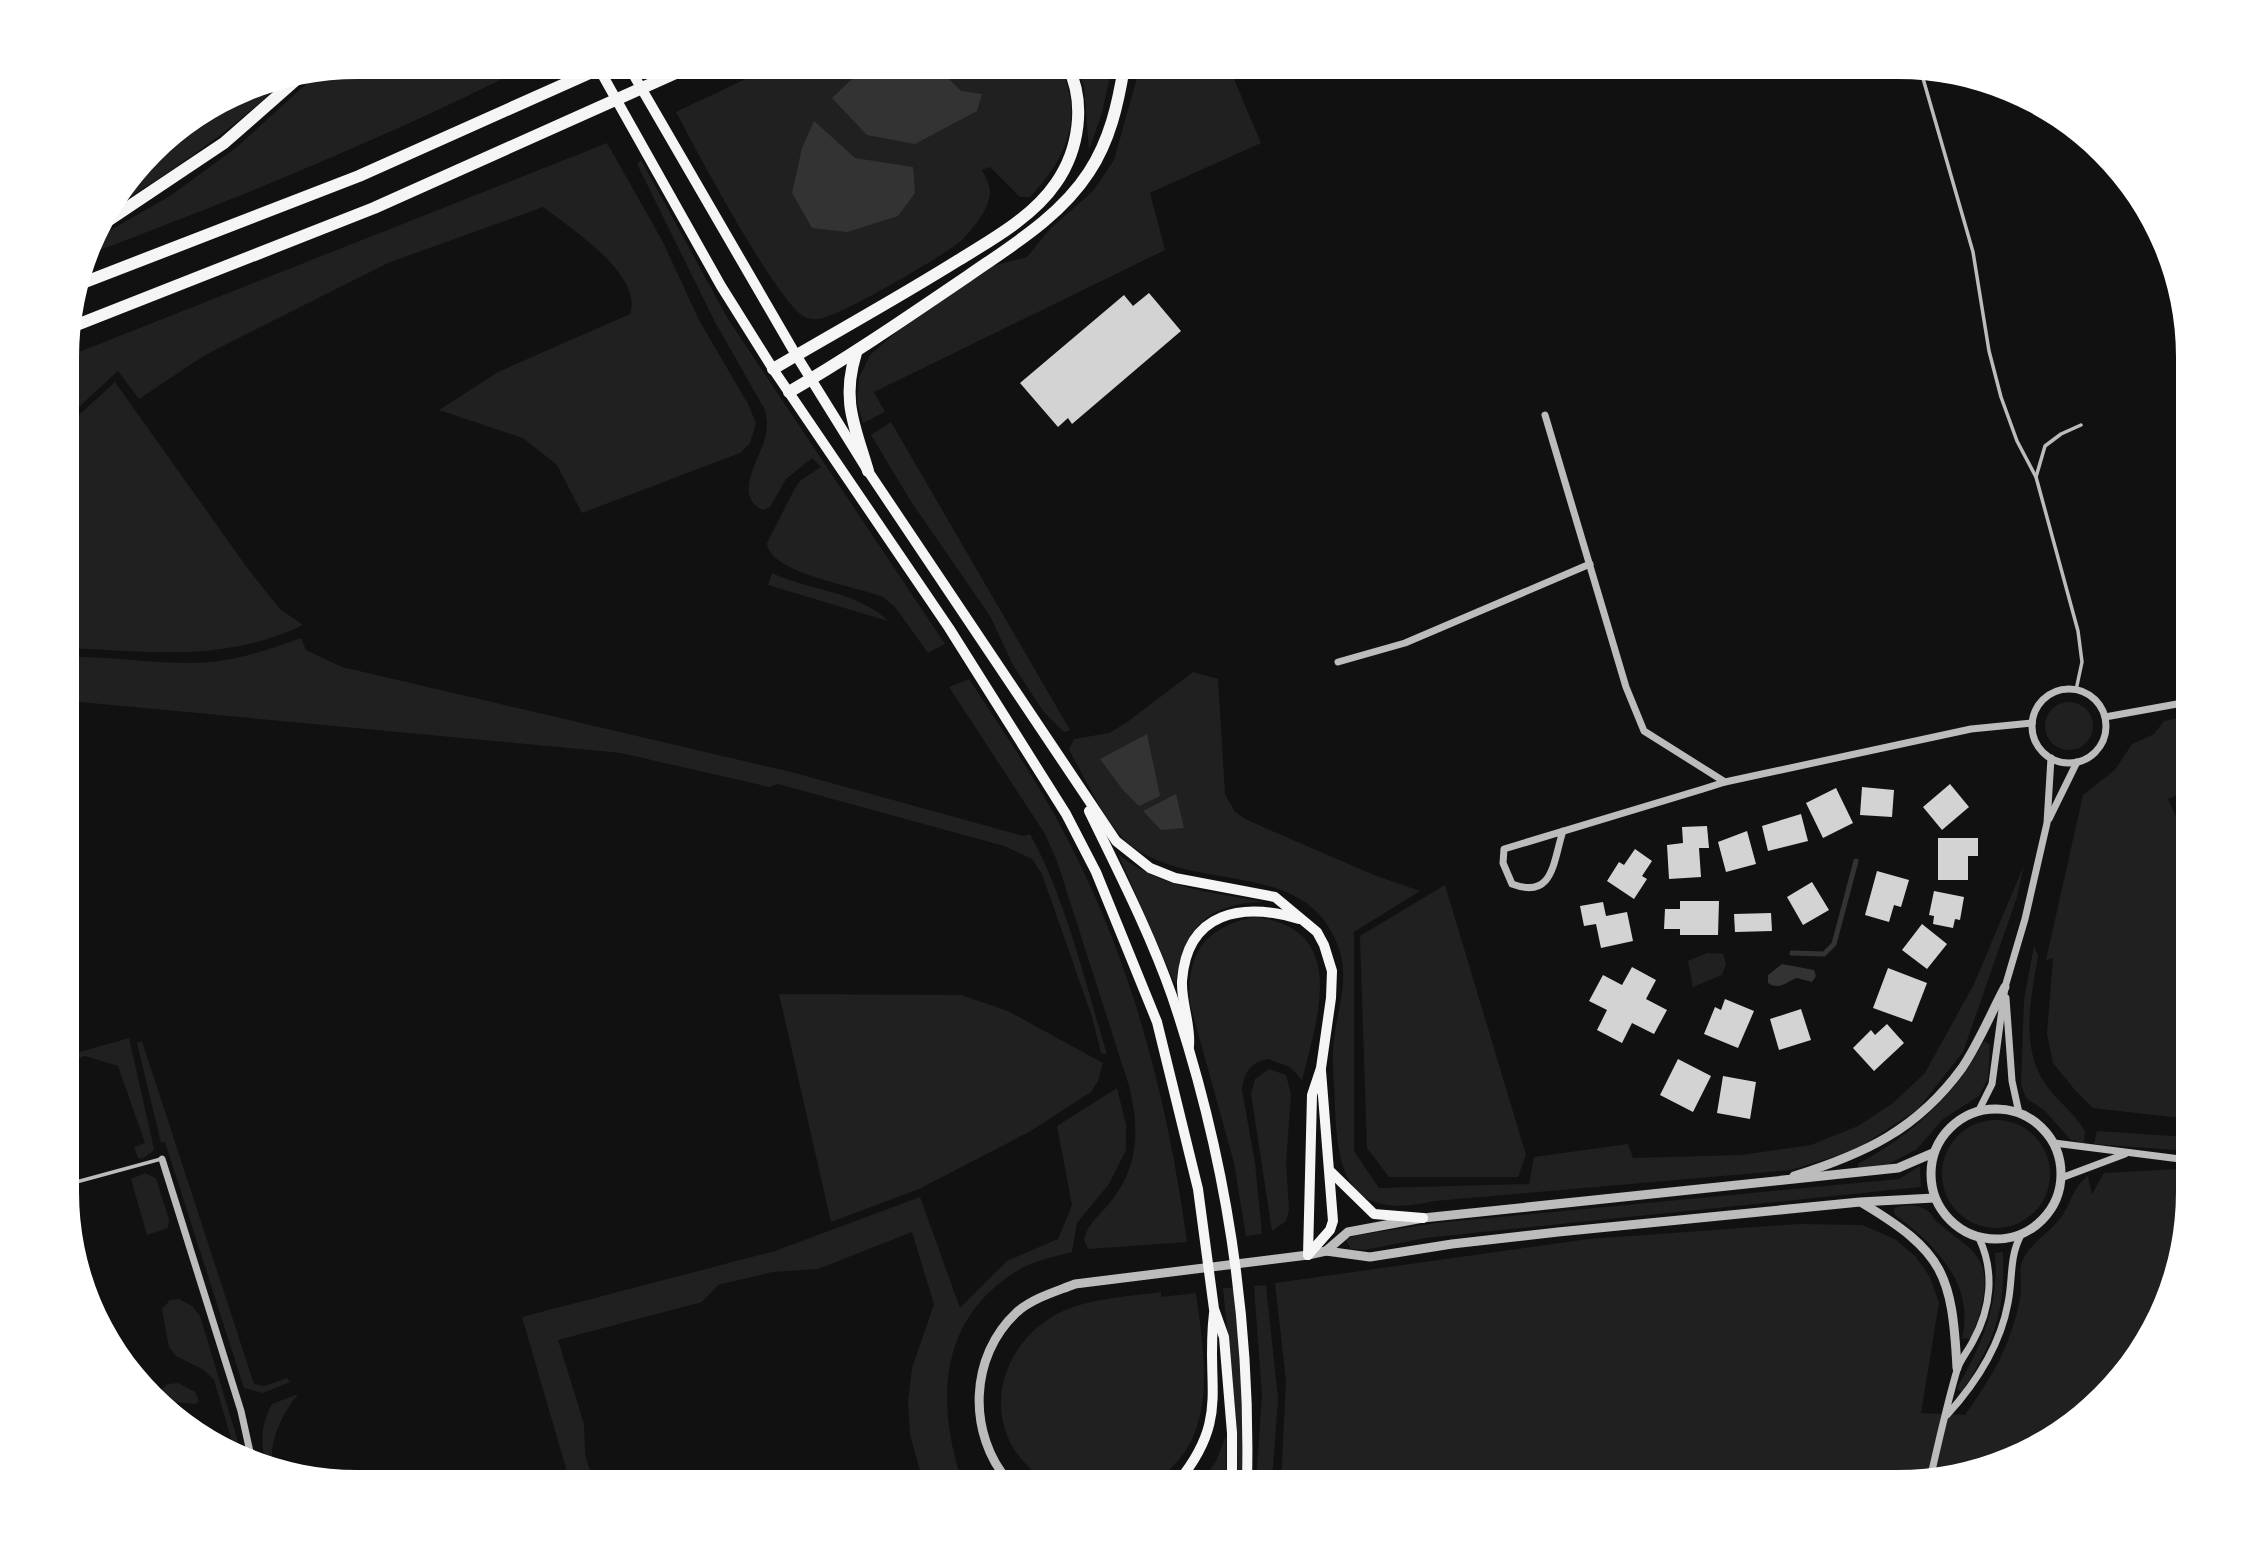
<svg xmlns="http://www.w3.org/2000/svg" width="2255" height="1549" font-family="Poppins,sans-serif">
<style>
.green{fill:#202020}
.water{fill:#333}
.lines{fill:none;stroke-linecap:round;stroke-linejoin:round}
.stream{stroke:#333;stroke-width:5}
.building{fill:#d3d3d3}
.service{stroke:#bcbcbc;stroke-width:3.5}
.minor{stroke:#bcbcbc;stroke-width:7}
.tertiary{stroke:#bcbcbc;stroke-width:9}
.primary{stroke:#f5f5f5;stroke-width:10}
.motorway{stroke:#f5f5f5;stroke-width:12}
</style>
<rect width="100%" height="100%" fill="#111"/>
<g class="green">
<path d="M 357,67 L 526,67 C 384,139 238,198 89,254 L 93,240 L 170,196 L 237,147 L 317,74 Z"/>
<path d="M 771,67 L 1060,67 C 1085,118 1066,159 1030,197 L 1020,197 L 990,167 L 982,170 C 987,180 992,187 989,199 C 985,214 973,228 963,239 C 949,253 837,318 818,319 C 814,320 806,318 803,316 C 776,300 695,148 676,112 Z"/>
<polygon points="1077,67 1112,67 1102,113 1089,150 1084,87"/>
<polygon points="1140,67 1229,67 1261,143 1150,193 1165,250 874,392 885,412 863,423 857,402 859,378 870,355 908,322 989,267 1027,257 1050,229 1093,191 1114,160"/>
<path d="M 284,81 C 235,127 171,173 113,207 L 165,139 L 246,88 Z"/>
<path d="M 607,143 L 663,242 L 699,320 L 748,404 L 756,423 L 750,443 L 740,453 L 582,513 L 557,465 L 523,438 L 439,410 L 498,372 L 630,314 C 644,276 571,228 543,207 L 388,263 L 205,355 L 139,399 L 118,371 L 69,416 L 69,356 Z"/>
<path d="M 641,160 L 728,319 L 945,644 L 928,653 L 895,607 L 883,597 C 859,587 768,573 767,543 L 795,488 L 801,480 L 821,467 L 812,458 L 786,479 L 770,507 L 763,510 C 732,496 760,459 765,438 C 768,428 767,420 765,410 L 715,322 L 637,164 Z"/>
<path d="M 115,382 L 248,569 L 280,609 L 303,625 C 225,662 152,652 69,648 L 69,424 Z"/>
<polygon points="891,422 1070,730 1064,732 1043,711 1013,665 990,616 910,500 871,435"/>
<path d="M 772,573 C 810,591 858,591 888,621 L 768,585 Z"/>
<path d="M 301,638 L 306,650 L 342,667 L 795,773 L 1023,836 L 1030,834 C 1066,899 1085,983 1107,1054 L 1101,1053 L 1092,1017 L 1042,874 L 1032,859 L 1004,846 L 778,784 L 769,787 L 621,753 L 69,701 L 69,657 C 109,656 150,663 190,663 C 230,663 265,651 301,638 Z"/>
<path d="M 1193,672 L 1218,679 L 1225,794 L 1235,812 L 1247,820 L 1374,875 L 1420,891 L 1354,932 L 1354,1151 L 1379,1188 L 1529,1184 L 1534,1157 L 1628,1144 L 1633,1158 L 1741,1155 L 1811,1145 L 1858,1126 L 1893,1103 L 1925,1073 L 1974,984 L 2024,865 L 2017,897 L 1963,1052 L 1917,1110 L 1855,1150 L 1791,1170 L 1435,1201 C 1353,1220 1338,1181 1335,1109 C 1335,1089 1332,1069 1333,1050 C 1335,1011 1353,979 1336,941 C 1301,859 1197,893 1133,847 C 1108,830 1085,777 1069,750 L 1074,739 L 1109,733 L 1126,723 Z"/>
<path d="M 969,679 C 1007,737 1046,794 1076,856 C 1136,977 1169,1108 1187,1242 L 1088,1249 L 1084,1240 C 1088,1223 1097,1218 1108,1205 C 1139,1168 1140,1131 1129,1086 L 1057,861 L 1045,834 L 949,687 Z"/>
<circle cx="2069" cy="726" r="24"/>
<polygon points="2188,716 2188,791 2168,799 2188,842 2188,1119 2093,1108 2075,1090 2053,1063 2047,1034 2053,958 2046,960 2083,795 2115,770 2132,744 2154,734 2164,721"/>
<path d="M 1118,854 C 1161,889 1212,892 1265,902 C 1207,903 1182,928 1176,986 Z"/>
<polygon points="1445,885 1526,1155 1518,1177 1389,1177 1367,1148 1360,936"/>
<path d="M 1255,917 C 1349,928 1318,1016 1302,1080 L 1290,1067 L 1268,1059 C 1250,1063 1244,1072 1242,1090 L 1255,1163 L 1262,1234 L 1246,1236 L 1234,1163 L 1190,1004 C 1186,953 1205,927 1255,917 Z"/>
<path d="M 2034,946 L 2038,955 C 2031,1000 2018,1051 2050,1090 C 2061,1104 2076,1115 2085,1131 L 2084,1143 L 2071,1140 L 2045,1111 L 2026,1098 L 2021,1085 L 2024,1000 Z"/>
<polygon points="1707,953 1723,954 1726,964 1722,975 1693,987 1688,961"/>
<polygon points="779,994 961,995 1008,1011 1103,1063 1098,1081 1091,1092 1029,1132 919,1189 831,1222"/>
<polygon points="129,1038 153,1144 154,1150 142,1159 138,1158 134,1147 145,1143 118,1066 85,1056 69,1061 69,1055"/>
<polygon points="142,1041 254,1384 264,1386 287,1378 290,1382 263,1393 244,1388 165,1142 161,1143 137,1043"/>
<path d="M 1984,1041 L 1990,1045 L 1988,1078 L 1979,1096 L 1943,1119 L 1917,1149 L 1889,1164 L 1859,1170 L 1858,1164 C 1913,1134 1954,1097 1984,1041 Z"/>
<polygon points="1269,1069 1286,1075 1291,1094 1286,1163 1289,1210 1286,1221 1272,1231 1251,1094 1255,1079"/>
<path d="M 1117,1088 L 1126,1125 L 1126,1150 L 1109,1184 L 1077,1223 L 1072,1252 C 1053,1257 1029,1262 1012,1274 C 937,1324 937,1405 962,1482 L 923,1482 L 910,1434 L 908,1402 L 912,1368 L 934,1304 L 912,1232 L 818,1269 L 772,1272 L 718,1285 L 702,1302 L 558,1340 L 584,1424 L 585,1454 L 593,1482 L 570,1482 L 522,1317 L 775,1251 L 920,1197 L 960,1308 L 1007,1261 L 1058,1239 L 1072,1205 L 1057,1126 Z"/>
<circle cx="1996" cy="1174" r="54"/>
<polygon points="2097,1131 2188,1137 2188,1151 2094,1144"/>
<polygon points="1920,1166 1921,1187 1425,1238 1365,1250 1351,1249 1346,1240 1354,1236 1436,1223 1899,1179"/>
<path d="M 2176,1169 L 2188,1171 L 2188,1211 L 2173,1286 L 2129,1369 L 2027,1452 L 1898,1482 L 1281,1482 L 1286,1381 L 1275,1283 L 1589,1239 L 1798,1224 L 1862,1225 L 1895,1239 L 1916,1257 L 1930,1277 L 1939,1303 L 1921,1413 L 1965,1415 C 1993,1376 2013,1341 2021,1293 C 2022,1284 2019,1274 2021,1266 C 2025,1245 2051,1233 2062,1216 C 2072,1201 2073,1187 2088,1176 L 2092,1194 L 2104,1173 Z"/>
<polygon points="145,1173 156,1178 169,1220 168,1228 147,1235 131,1179"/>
<path d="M 1907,1205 C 1921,1206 1928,1208 1935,1220 C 1947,1232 1971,1245 1979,1260 C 1992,1282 1979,1319 1970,1339 L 1962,1338 C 1975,1282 1934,1244 1894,1214 L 1894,1208 Z"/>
<path d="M 2003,1252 C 2005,1316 1995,1338 1962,1392 L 1957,1389 L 1959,1384 C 1984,1341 1999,1303 1995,1253 Z"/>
<polygon points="1266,1285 1278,1399 1272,1482 1256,1482 1262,1395 1254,1286"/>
<polygon points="1223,1288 1234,1288 1241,1347 1243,1482 1238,1482 1236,1419"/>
<path d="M 1161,1292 L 1161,1297 L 1196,1293 C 1203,1349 1218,1423 1172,1467 C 1166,1473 1159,1480 1151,1482 C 1127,1487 1076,1482 1049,1482 C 979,1442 989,1351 1057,1314 C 1087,1298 1127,1297 1161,1292 Z"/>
<polygon points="179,1299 192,1306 200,1316 242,1455 235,1452 214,1380 204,1370 176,1356 169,1347 162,1309 170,1300"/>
<polygon points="178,1383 195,1392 199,1401 195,1404 162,1401 156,1394 168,1384"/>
<path d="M 298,1394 C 280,1418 270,1438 272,1469 L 266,1467 C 261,1442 260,1427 272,1404 Z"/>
<polygon points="1226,1436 1226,1482 1202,1482 1216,1461"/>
</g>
<g class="water">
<polygon points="882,67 945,67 946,76 961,91 982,94 977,111 915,144 867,135 832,98 851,80"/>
<polygon points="814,121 855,158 913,167 915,193 898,216 847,232 812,228 792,193 802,148"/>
<polygon points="1147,734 1160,796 1139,806 1123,790 1100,759"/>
<polygon points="1176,794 1184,828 1161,830 1143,811"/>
<path d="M 1782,964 L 1814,970 L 1816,976 L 1812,982 L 1797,978 C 1787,981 1779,991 1768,983 L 1768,975 Z"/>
</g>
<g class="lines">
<polyline class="stream" points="1792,953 1824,954 1834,944 1856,861"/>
</g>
<g class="building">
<polygon points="1149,293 1181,331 1072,424 1068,418 1058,427 1020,383 1124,295 1133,306"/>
<polygon points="1950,784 1969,807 1942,830 1923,807"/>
<polygon points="1862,787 1894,790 1892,817 1860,815"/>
<polygon points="1836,788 1853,823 1823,838 1806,803"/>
<polygon points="1801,814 1808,841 1768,851 1762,826"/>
<polygon points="1707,826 1709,848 1699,848 1701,877 1669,879 1667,845 1683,843 1682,827"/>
<polygon points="1747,831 1756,864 1726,872 1718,842"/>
<polygon points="1938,838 1978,838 1978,856 1968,856 1968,880 1938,880"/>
<polygon points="1635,849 1652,861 1642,876 1647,879 1634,899 1607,881 1619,862 1624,865"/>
<polygon points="1877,871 1909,880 1901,907 1894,905 1889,922 1865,915"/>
<polygon points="1812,882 1829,910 1803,925 1787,897"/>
<polygon points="1934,891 1964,897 1960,920 1955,919 1953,928 1933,924 1934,916 1929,915"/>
<polygon points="1680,901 1719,901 1718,935 1680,935 1680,929 1664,929 1665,909 1680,909"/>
<polygon points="1603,902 1606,916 1627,912 1633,941 1601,948 1596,924 1584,926 1580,906"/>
<polygon points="1771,913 1772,931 1735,932 1734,914"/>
<polygon points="1922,924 1947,944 1927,969 1902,950"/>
<polygon points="1632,967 1656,980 1646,999 1667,1010 1654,1034 1632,1023 1622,1043 1597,1030 1607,1010 1589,1001 1603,975 1622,985"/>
<polygon points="1888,968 1927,983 1912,1022 1873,1008"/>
<polygon points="1725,999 1754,1011 1738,1048 1704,1034 1715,1007 1721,1010"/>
<polygon points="1801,1009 1811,1040 1779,1050 1770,1019"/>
<polygon points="1887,1024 1904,1043 1874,1071 1853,1048 1871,1030 1875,1035"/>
<polygon points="1678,1059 1711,1076 1693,1112 1660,1095"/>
<polygon points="1723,1076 1756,1082 1750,1119 1717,1113"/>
</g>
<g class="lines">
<g class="service">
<polyline points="1920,68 1973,252 1989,351 2001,397 2017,441 2036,477"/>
<polyline points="2076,690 2082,662 2078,631 2036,477 2045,446 2061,434 2081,425"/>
<polyline points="69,1184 161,1159"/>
</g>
<g class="minor">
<polyline points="1545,415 1626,687 1644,731 1725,782 1971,729 2032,723"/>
<polyline points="1338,662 1405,643 1590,564"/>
<polyline points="2185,679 2188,700"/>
<circle cx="2069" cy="726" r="37"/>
<polyline points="2105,717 2188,702"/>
<polyline points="2049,819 2077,762"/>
<path d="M 1563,831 C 1553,861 1554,900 1512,884 L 1503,863 L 1504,849 L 1703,789 L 1725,782"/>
<polyline points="2006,998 2012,1081 2019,1113"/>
<polyline points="1979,1110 1992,1084 2005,987 2025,919 2047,823 2051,758"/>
<polyline points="2054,1143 2188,1160"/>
<polyline points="162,1159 241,1411 252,1461"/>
<polyline points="2061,1178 2125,1154"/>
<path d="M 1947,1415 C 1976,1383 2000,1347 2008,1303 C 2013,1279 2009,1257 2021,1235"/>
<path d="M 1931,1475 C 1939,1440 1947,1404 1957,1370 C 1960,1360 1968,1351 1973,1341 C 1991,1308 1995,1272 1979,1238"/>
</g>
<g class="tertiary">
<circle cx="1996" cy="1174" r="65"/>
<path d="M 1794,1176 C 1864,1154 1917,1130 1962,1068 C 1979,1043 1991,1013 2005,987"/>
<path d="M 1862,1203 C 1944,1252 1952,1274 1957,1368"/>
<polyline points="1326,1251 1370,1257 1452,1244 1558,1232 1860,1202 1934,1198"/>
<path d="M 1009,1482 C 967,1434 969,1356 1017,1312 C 1033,1298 1055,1292 1075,1284 L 1308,1255 L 1326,1251 L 1348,1232 L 1423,1218 L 1898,1168 L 1933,1153"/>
</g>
<g class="primary">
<polyline points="598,67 721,286 773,369 949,628 1066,814 1096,872 1157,1022 1198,1189 1214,1309 1224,1337 1232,1433 1232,1482"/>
<polyline points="629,67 796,355 868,471 1116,841 1150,868 1175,878 1275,897 1317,932 1324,945 1332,971 1331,998 1321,1068 1312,1095 1308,1255"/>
<path d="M 1089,811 C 1118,871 1150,933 1172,996 C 1225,1153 1251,1316 1247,1482"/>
<path d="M 1189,1046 C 1191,1024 1181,1003 1182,981 C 1187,911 1243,902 1299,919"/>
<polyline points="1331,1172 1374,1214 1423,1218"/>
<polyline points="1308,1255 1330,1230 1333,1221 1321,1071"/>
<path d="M 1178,1482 C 1231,1417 1205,1387 1214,1313"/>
</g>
<g class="motorway">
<polyline points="97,228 224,143 298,78"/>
<polyline points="80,284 359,176 603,67"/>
<polyline points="69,328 374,208 689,67"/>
<path d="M 856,353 C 841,401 855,426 868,471"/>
<path d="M 773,369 C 834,333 896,299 957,261 C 991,240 1033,217 1056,183 C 1079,150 1086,103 1068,67"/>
<path d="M 789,392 C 851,356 909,316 968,276 C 1011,246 1060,217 1089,172 C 1110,140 1118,104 1124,67"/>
</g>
</g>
<path d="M0 0H2255V1549H0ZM357 79H1898A278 278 0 0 1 2176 357V1192A278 278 0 0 1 1898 1470H357A278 278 0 0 1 79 1192V357A278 278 0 0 1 357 79Z" fill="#fff" fill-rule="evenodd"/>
</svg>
